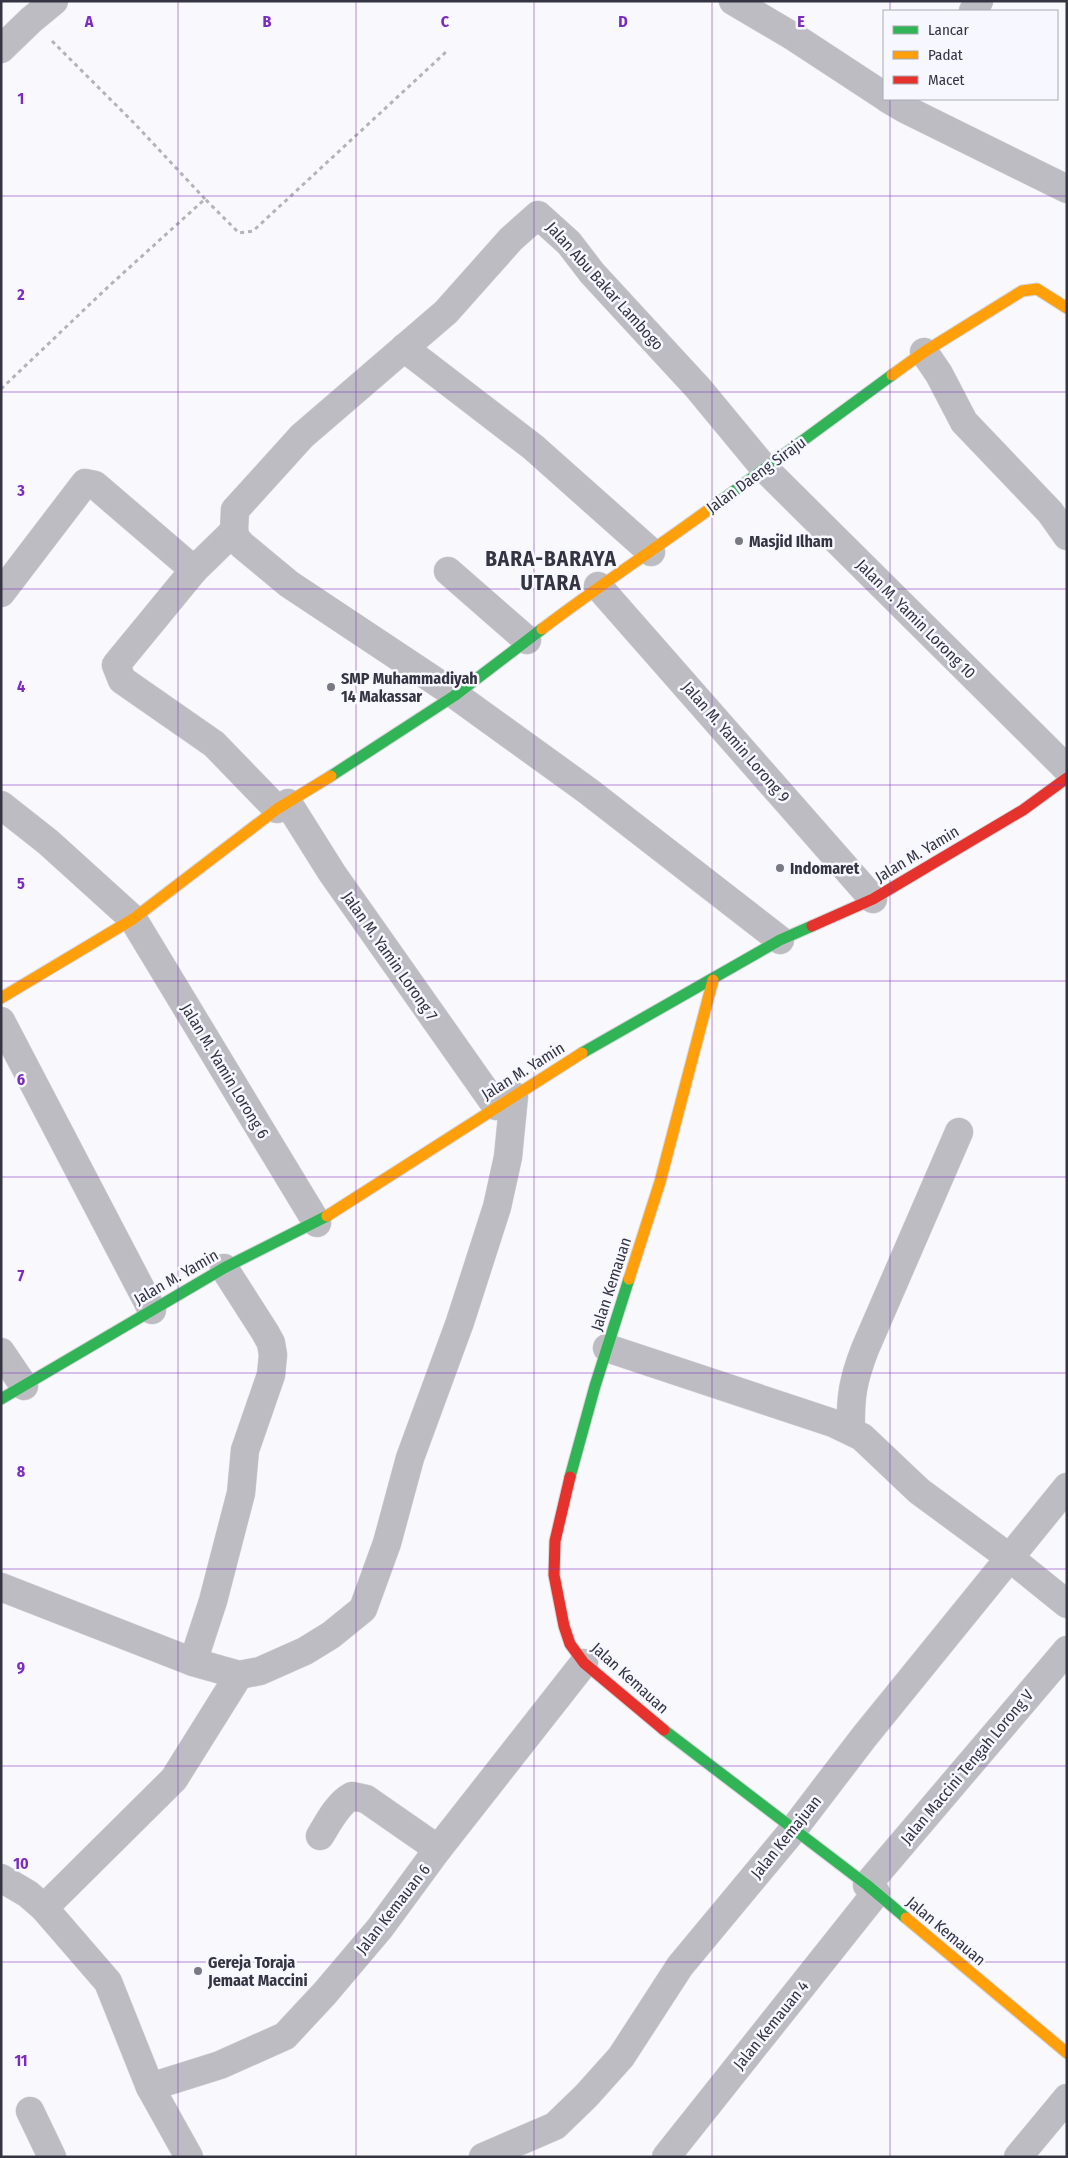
<svg xmlns="http://www.w3.org/2000/svg" width="1068" height="2158" font-family="'Fira Sans Condensed',sans-serif">
<style>
.lines{fill:none;stroke-linecap:round;stroke-linejoin:round}
.street-casing{stroke:#d6d6db;stroke-width:29}
.fast-casing{stroke:#d6d6db;stroke-width:13}
.slow-casing{stroke:#d6d6db;stroke-width:13}
.jam-casing{stroke:#d6d6db;stroke-width:13}
.path{stroke:#b4b4b8;stroke-width:3;stroke-dasharray:4 4;stroke-linecap:butt}
.street{stroke:#bcbcc2;stroke-width:28}
.fast{stroke:#30b455;stroke-width:11}
.slow{stroke:#ff9f0a;stroke-width:11}
.jam{stroke:#e5322d;stroke-width:11}
.grid{fill:none;stroke:#7b2cbf;stroke-width:1;stroke-opacity:0.55}
.poi-dot{fill:#797983;stroke:#f7f7ff;stroke-width:2}
.labels{text-anchor:middle;dominant-baseline:central;stroke-width:5;stroke-linejoin:round;paint-order:stroke}
.street-label{font-size:16px;fill:#343442;stroke:#f7f7ff}
.poi-label{font-size:16px;font-weight:bold;fill:#343442;stroke:#f7f7ff;text-anchor:start}
.district-label{font-size:21px;font-weight:bold;letter-spacing:1px;fill:#343442;stroke:#f7f7ff}
.grid-label{font-size:16px;text-anchor:middle;font-weight:bold;fill:#7b2cbf;stroke:#f7f7ff;stroke-width:5;stroke-linejoin:round;paint-order:stroke}
</style>
<rect width="100%" height="100%" fill="#f9f9fd"/>
<g class="lines">
<g class="street-casing">
<g id="street">
<polyline points="733,1 794,37 884,96"/>
<polyline points="973,11 979,1"/>
<polyline points="1,49 31,20 54,1"/>
<polyline points="888,99 905,109 1067,189"/>
<polyline points="404,348 533,447 651,552"/>
<polyline points="924,352 939,374 964,422 1050,512 1067,536"/>
<polyline points="234,531 235,510 302,436 446,312 511,239 538,215 569,243 592,273 698,388 765,469 1067,769"/>
<polyline points="194,570 116,665 122,680 214,744 277,809"/>
<polyline points="448,571 527,640"/>
<polyline points="598,586 873,899"/>
<polyline points="1,593 85,483 95,485 194,570 234,531 236,538 242,545 289,584 444,687 588,791 780,940"/>
<polyline points="288,803 332,873 496,1106"/>
<polyline points="1,805 48,842 133,919 317,1223"/>
<polyline points="1,1021 152,1310"/>
<polyline points="607,1348 833,1423 862,1437 919,1491 1010,1558 1067,1604"/>
<polyline points="1,1352 24,1386"/>
<path d="M 851,1431 C 850,1397 853,1380 865,1349 L 959,1132"/>
<polyline points="1,1587 193,1662 239,1675"/>
<polyline points="193,1662 213,1601 241,1493 245,1450 271,1375 273,1355 271,1343 265,1332 224,1268"/>
<path d="M 320,1836 C 328,1823 338,1803 352,1796 L 366,1799 L 438,1849"/>
<polyline points="1,1878 28,1894 44,1908 108,1982 150,2087 189,2157"/>
<polyline points="867,1885 1067,1650"/>
<polyline points="44,1908 174,1779 239,1675 260,1671 305,1651 331,1635 363,1609 387,1543 410,1458 460,1322 497,1207 508,1157 514,1096"/>
<polyline points="150,2087 220,2065 285,2036 325,1993 380,1928 438,1849 584,1663"/>
<polyline points="30,2111 52,2157"/>
<polyline points="483,2157 555,2126 586,2096 621,2057 680,1966 793,1830 864,1737 1067,1487"/>
<polyline points="666,2157 876,1893"/>
<polyline points="1018,2157 1067,2098"/>
</g>
</g>
<g class="fast-casing">
<g id="fast">
<polyline points="711,508 892,375"/>
<polyline points="331,776 454,696 542,629"/>
<polyline points="582,1053 780,940 812,926"/>
<polyline points="1,1399 224,1268 327,1216"/>
<polyline points="570,1477 595,1386 629,1279"/>
<polyline points="664,1730 867,1885 906,1918"/>
</g>
</g>
<g class="slow-casing">
<g id="slow">
<polyline points="892,375 924,352 1022,291 1037,289 1067,308"/>
<path d="M 542,629 C 597,587 655,549 711,508"/>
<polyline points="1,998 133,919 277,809 331,776"/>
<polyline points="327,1216 582,1053"/>
<polyline points="629,1279 660,1182 713,980"/>
<polyline points="906,1918 1067,2053"/>
</g>
</g>
<g class="jam-casing">
<g id="jam">
<polyline points="812,926 873,899 1023,810 1067,778"/>
<polyline points="570,1477 555,1541 554,1575 564,1626 570,1644 584,1663 664,1730"/>
</g>
</g>
<g class="path">
<polyline points="52,41 135,124 205,199"/>
<polyline points="1,389 109,286 205,199 239,233 253,231 446,52"/>
</g>
<use href="#street" class="street"/>
<use href="#fast" class="fast"/>
<use href="#slow" class="slow"/>
<use href="#jam" class="jam"/>
</g>
<path class="grid" d="M 178,1 L 178,2157M 356,1 L 356,2157M 534,1 L 534,2157M 712,1 L 712,2157M 890,1 L 890,11M 890,99 L 890,2157M 1,196 L 1067,196M 1,392 L 1067,392M 1,589 L 1067,589M 1,785 L 1067,785M 1,981 L 1067,981M 1,1177 L 1067,1177M 1,1373 L 1067,1373M 1,1569 L 1067,1569M 1,1766 L 1067,1766M 1,1962 L 1067,1962"/>
<g class="poi-dot">
<circle cx="739" cy="541" r="5"/>
<circle cx="331" cy="687" r="5"/>
<circle cx="780" cy="868" r="5"/>
<circle cx="198" cy="1971" r="5"/>
</g>
<g class="labels">
<g class="street-label">
<text transform="translate(605 286) rotate(48)">Jalan Abu Bakar Lambogo</text>
<text transform="translate(756 475) rotate(-36)">Jalan Daeng Siraju</text>
<text transform="translate(916 619) rotate(45)">Jalan M. Yamin Lorong 10</text>
<text transform="translate(736 742) rotate(49)">Jalan M. Yamin Lorong 9</text>
<text transform="translate(917 854) rotate(-31)">Jalan M. Yamin</text>
<text transform="translate(390 956) rotate(55)">Jalan M. Yamin Lorong 7</text>
<text transform="translate(225 1071) rotate(59)">Jalan M. Yamin Lorong 6</text>
<text transform="translate(523 1071) rotate(-32)">Jalan M. Yamin</text>
<text transform="translate(176 1277) rotate(-30)">Jalan M. Yamin</text>
<text transform="translate(611 1284) rotate(-72)">Jalan Kemauan</text>
<text transform="translate(630 1678) rotate(42)">Jalan Kemauan</text>
<text transform="translate(967 1767) rotate(-50)">Jalan Maccini Tengah Lorong V</text>
<text transform="translate(786 1837) rotate(-51)">Jalan Kemajuan</text>
<text transform="translate(393 1909) rotate(-52)">Jalan Kemauan 6</text>
<text transform="translate(946 1931) rotate(40)">Jalan Kemauan</text>
<text transform="translate(771 2025) rotate(-51)">Jalan Kemauan 4</text>
</g>
<g class="poi-label">
<text x="749" y="541">Masjid Ilham</text>
<text x="341" y="678">SMP Muhammadiyah<tspan x="341" dy="18">14 Makassar</tspan></text>
<text x="790" y="868">Indomaret</text>
<text x="208" y="1962">Gereja Toraja<tspan x="208" dy="18">Jemaat Maccini</tspan></text>
</g>
<g class="district-label">
<text x="551" y="559">BARA-BARAYA<tspan x="551" dy="24">UTARA</tspan></text>
</g>
</g>
<g class="grid-label">
<text x="89" y="27">A</text>
<text x="267" y="27">B</text>
<text x="445" y="27">C</text>
<text x="623" y="27">D</text>
<text x="801" y="27">E</text>
<text x="21" y="104">1</text>
<text x="21" y="300">2</text>
<text x="21" y="496">3</text>
<text x="21" y="692">4</text>
<text x="21" y="889">5</text>
<text x="21" y="1085">6</text>
<text x="21" y="1281">7</text>
<text x="21" y="1477">8</text>
<text x="21" y="1673">9</text>
<text x="21" y="1869">10</text>
<text x="21" y="2066">11</text>
</g>
<rect width="1068" height="2158" fill="none" stroke="#343442" stroke-width="5"/>
<rect x="883" y="10" width="175" height="90" fill="#f7f7ff" stroke="#a9a9b3"/>
<rect x="893" y="26" width="25" height="8" fill="#30b455" stroke="#a9a9b3"/>
<text x="928" y="35" font-size="15" fill="#343442">Lancar</text>
<rect x="893" y="51" width="25" height="8" fill="#ff9f0a" stroke="#a9a9b3"/>
<text x="928" y="60" font-size="15" fill="#343442">Padat</text>
<rect x="893" y="76" width="25" height="8" fill="#e5322d" stroke="#a9a9b3"/>
<text x="928" y="85" font-size="15" fill="#343442">Macet</text>
</svg>
